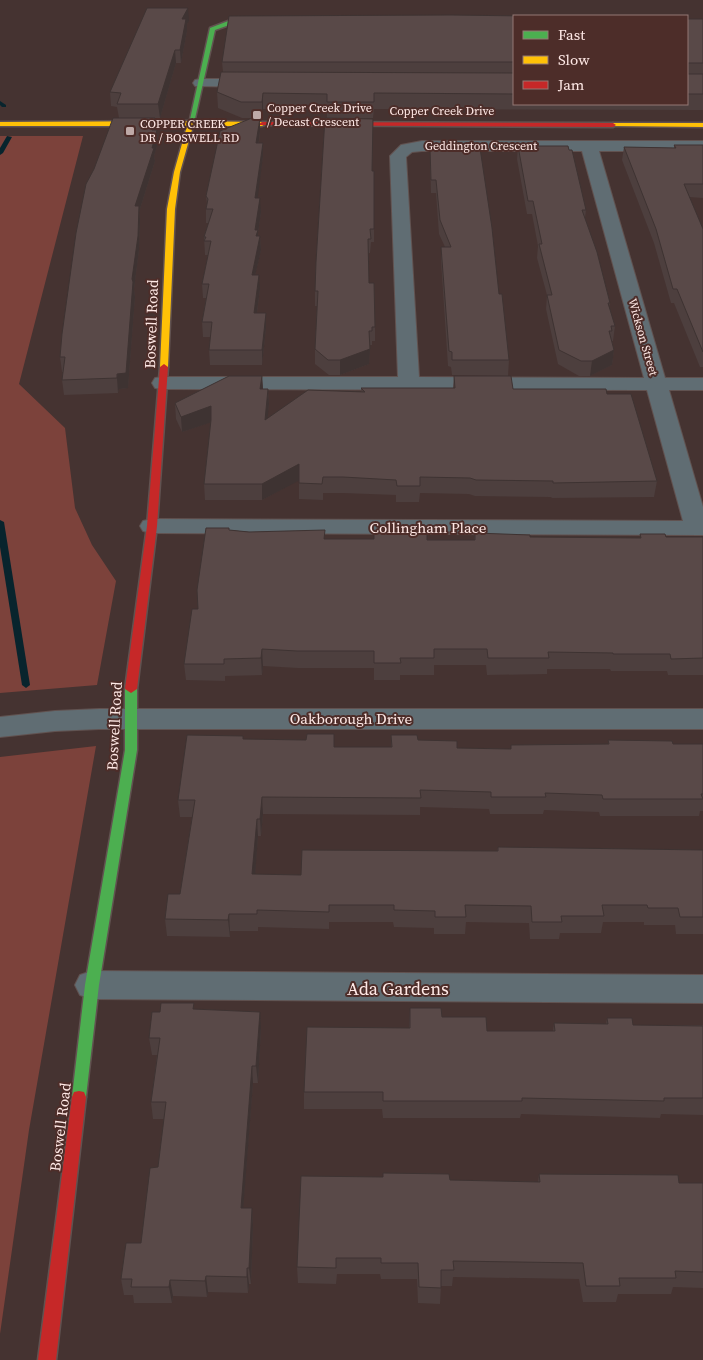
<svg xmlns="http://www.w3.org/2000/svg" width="703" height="1360" font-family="'Source Serif 4',serif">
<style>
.green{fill:#7c423b}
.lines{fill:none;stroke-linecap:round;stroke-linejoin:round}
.stream{fill:#08242d;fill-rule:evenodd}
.street-casing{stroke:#615250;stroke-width:2}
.fast-casing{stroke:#615250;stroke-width:3}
.slow-casing{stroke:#615250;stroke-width:3}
.jam-casing{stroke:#615250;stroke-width:3}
.street{fill:#606d73;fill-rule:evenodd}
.fast{fill:#4caf50;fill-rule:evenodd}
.slow{fill:#ffc107;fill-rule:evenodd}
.jam{fill:#c62828;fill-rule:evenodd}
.wall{fill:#4d3f3e}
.shaded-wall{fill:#3e3332}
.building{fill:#594948;stroke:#3e3332}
.poi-dot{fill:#bea9a7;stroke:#4d2d29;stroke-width:2}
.labels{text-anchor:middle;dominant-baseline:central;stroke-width:4;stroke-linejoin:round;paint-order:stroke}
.far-poi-label{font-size:12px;fill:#ffe9e6;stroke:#4d2d29;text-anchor:start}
.far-street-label{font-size:12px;fill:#ffe9e6;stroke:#4d2d29}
.street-label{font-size:15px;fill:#ffe9e6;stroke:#4d2d29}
.near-street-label{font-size:18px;fill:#ffe9e6;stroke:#4d2d29}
</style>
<rect width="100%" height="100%" fill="#453331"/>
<g class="green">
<polygon points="0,136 83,136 19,384 65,428 75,508 92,545 116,581 97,685 0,693"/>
<polygon points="96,746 29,1130 0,1334 0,757"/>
</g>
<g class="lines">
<g class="stream">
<polygon points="0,101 6,105 6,107 2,107 0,105"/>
<polygon points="7,136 12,137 3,153 0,155 0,148"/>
<polygon points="0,520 4,522 30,685 26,688 22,685 0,547"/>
</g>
<g class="street-casing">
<g id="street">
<polygon points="200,79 256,79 261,80 263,83 261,86 256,87 195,86 193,83 195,80"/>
<path d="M 422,141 L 703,141 L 703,151 L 599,151 L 665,378 L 703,378 L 703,390 L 669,390 L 703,507 L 703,535 L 152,533 L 143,531 L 140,526 L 143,521 L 152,519 L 683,521 L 647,390 L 163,389 L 155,388 L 152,383 L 155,378 L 163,377 L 398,377 L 390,156 L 401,145 ZM 422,151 L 582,151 L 644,378 L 419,377 L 406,157 L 412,152 Z"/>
<polygon points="99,709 703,709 703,729 99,729 55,731 0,737 0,717 55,711"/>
<polygon points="92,971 703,975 703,1003 92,999 80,995 75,985 80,975"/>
</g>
</g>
<g class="fast-casing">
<g id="fast">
<polygon points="265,19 267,22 232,24 215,30 194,123 189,124 210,28 231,20"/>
<polygon points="131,685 137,689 137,750 99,985 86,1097 84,1102 79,1103 74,1102 72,1097 85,985 125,750 125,689"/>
</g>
</g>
<g class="slow-casing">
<g id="slow">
<polygon points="191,121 262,122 265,124 262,126 193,126 180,172 175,209 168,367 164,370 160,367 167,209 174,172 187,126 0,126 0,122"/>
<polygon points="613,123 703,123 703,127 611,126 611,124"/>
</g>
</g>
<g class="jam-casing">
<g id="jam">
<polygon points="262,122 613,123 616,125 613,127 260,125 259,124"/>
<polygon points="164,364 168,367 157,526 137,689 131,693 125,689 147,526 160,367"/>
<polygon points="79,1091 84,1092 86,1097 56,1360 38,1360 72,1097 74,1092"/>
</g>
</g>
<use href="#street" class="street"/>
<use href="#fast" class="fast"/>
<use href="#slow" class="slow"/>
<use href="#jam" class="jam"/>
</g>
<g class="wall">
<polygon points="514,16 514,104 687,104 687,19 703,19 703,110 374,109 373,118 327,118 327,110 263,109 262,118 242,118 218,108 217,92 223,72 222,62"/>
<polygon points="189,21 187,24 187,31 181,63 176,63 160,118 119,118 117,107 111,106 110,92"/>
<polygon points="156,130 157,130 158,143 154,156 155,161 139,212 140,220 139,250 134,289 135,297 128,388 119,389 118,393 64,395 62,380 63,372 62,372 60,357"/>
<polygon points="260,131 259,143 263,143 263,156 257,198 261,212 258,233 258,236 260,236 261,250 255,275 260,289 257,313 266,328 262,365 210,365 209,350 211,337 203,337 202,322 206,298 203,298 202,284 208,255 205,255 204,237 209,223 206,223 206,209 207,204 206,196"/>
<polygon points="674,145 703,145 703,198 689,197 703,229 703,367 700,367 674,303 671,303 654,243 622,160 624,147 674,148"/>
<polygon points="518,146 586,210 585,218 610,303 609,308 615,326 613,341 612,341 614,350 612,365 590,376 579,376 558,364 546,309 547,295 537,258 538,246 532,214 527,214 517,159"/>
<polygon points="430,148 499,294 509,360 508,376 452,375 451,367 448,366 441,261 441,247 445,247 439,234 436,193 431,193 430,161"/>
<polygon points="372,171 374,171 374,242 371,242 370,253 368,253 369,283 375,327 375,341 372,341 372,345 370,345 369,364 340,375 329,375 315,364 315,349 317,306 315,306 315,291"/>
<polygon points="262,376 263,389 268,389 269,404 267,419 361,392 361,388 453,388 454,376 513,389 607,394 657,481 654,497 552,498 551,497 475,496 469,494 420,493 419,502 396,502 396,495 343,493 323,493 323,500 299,499 299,480 262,500 205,500 204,484 211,422 182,432 176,419 175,403"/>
<polygon points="229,530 325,539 474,540 475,533 530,537 640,538 640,534 666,537 703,537 703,675 668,675 667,671 611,671 610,669 547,669 547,674 487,675 486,665 434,665 434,675 400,675 400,680 374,680 374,668 298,668 263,666 262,675 225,676 225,681 186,680 184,664 198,609"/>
<polygon points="334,734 334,747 391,747 391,735 457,748 511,749 511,745 608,744 608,740 673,744 703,744 703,811 700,811 699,816 600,816 599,812 544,810 543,814 490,814 489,809 420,807 420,815 263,814 261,836 258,836 255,874 301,875 497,851 498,847 703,850 703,934 676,934 675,925 644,925 644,922 603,922 601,933 560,933 559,939 530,939 529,923 466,922 465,934 434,934 434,928 394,927 393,922 329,922 329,929 258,927 258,931 230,931 230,937 167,936 165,919 180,894 192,817 180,817 178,800 243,736 243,739 306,740"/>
<polygon points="410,1008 442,1017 487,1031 553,1031 554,1023 606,1024 607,1018 633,1025 703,1025 703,1115 661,1114 660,1118 521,1114 520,1118 383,1118 382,1109 304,1109 304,1092 409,1028"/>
<polygon points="194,1009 261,1028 258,1083 253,1083 243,1208 252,1208 253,1225 251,1284 249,1284 248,1293 208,1292 207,1297 173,1296 172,1303 134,1303 133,1295 124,1295 121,1279 141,1243 158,1167 164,1119 153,1119 151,1102 157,1055 152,1055 149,1038"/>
<polygon points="539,1174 679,1183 703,1183 703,1288 673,1287 671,1294 618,1294 616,1302 583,1302 579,1279 453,1277 452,1286 441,1286 440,1304 418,1303 417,1279 381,1279 380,1274 337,1274 336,1284 298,1283 297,1267 450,1180 538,1182"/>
</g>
<g class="shaded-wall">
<polygon points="188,8 189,21 187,24 187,31 181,63 180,50 182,19"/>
<polygon points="175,50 176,63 160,118 158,104"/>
<polygon points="263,93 263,109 262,118 262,102"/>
<polygon points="155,118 156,131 152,130"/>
<polygon points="260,118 260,131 257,156 256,143"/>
<polygon points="157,130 158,143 154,156 155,161 139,212 140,220 139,250 134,289 135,297 128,388 119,389 118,393 117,378 132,279 135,206"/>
<polygon points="263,143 263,156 256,212 255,198"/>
<polygon points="260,198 261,212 258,233 258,244 255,230"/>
<polygon points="260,236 261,250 252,289 252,275"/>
<polygon points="259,275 260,289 255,327 254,313"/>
<polygon points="266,313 266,328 262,365 262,350"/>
<polygon points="370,349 369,364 340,375 340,360"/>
<polygon points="614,350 612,365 590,376 592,361"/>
<polygon points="262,376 263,391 260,389"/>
<polygon points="268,389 269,404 266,435 265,420"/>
<polygon points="211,406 212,422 182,432 181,417"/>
<polygon points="299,464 300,480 262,500 262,484"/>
<polygon points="262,649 263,666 262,675 261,658"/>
<polygon points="262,797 263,814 261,836 260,819"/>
<polygon points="257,819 258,836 254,891 252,874"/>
<polygon points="229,914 230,931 230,937 228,920"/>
<polygon points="260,1012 261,1028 258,1083 256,1066"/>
<polygon points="252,1066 253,1083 242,1224 241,1208"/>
<polygon points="252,1208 253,1225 251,1284 249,1268"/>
<polygon points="247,1268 249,1284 248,1293 247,1277"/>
<polygon points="206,1276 208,1292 207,1297 205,1281"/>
<polygon points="170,1280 173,1296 172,1303 169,1287"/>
</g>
<g class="building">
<polygon points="147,8 188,8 182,19 186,19 180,50 175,50 158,104 117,104 121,93 110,92"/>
<polygon points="451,15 526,16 514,16 514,62 222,62 229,16"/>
<polygon points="687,19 703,19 703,63 688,63 688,74 703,74 703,94 687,94"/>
<polygon points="221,72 514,73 514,94 374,93 374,102 327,102 327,94 263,93 262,102 241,102 217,92"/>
<polygon points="113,118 155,118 152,130 157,130 152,148 154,148 135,206 139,206 138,236 132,279 133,282 126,373 117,374 117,378 62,380 65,357 60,357 62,334 76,233 86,184 94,169"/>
<polygon points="252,118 260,118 256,143 263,143 255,198 260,198 255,230 258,230 256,236 260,236 252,275 259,275 254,313 266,313 262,350 209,350 212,322 202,322 209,284 202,284 211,241 204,241 206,237 204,237 213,209 206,209 208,199 206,196 220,131"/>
<polygon points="325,118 373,119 372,171 374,171 374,229 370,229 371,239 368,239 369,283 374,283 375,327 372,327 372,331 369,331 370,349 340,360 328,360 315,349 318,291 315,291 316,262"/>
<polygon points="674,145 703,145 703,184 684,184 703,229 703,352 677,289 673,289 656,229 624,147 676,148"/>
<polygon points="518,146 568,146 569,150 572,150 586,210 582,210 597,252 610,303 608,303 615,326 611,326 612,331 609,331 614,350 592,361 581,361 559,350 547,295 552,295 539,244 542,244 533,201 528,201"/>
<polygon points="430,148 480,148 492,228 499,294 502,294 509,360 452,360 452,352 449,351 441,247 451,247 440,220 436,180 431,180"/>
<polygon points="229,376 262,376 260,389 268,389 265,420 308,390 365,392 361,388 455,388 454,376 511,376 513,389 606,389 607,394 631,394 657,481 553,483 553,481 476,480 470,478 420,477 420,486 397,486 396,480 343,477 323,477 322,484 299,483 299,464 262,484 204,484 211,420 211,406 181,417 175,403"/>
<polygon points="206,528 229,528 229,530 249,532 325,530 324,539 374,539 374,531 403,530 427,530 427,540 475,540 475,533 530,535 530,537 641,538 640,534 665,534 666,537 703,537 703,658 671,659 670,654 613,654 613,653 548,652 549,658 488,658 487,649 434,649 434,658 400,658 401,663 374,663 374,651 297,651 262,649 261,658 224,659 224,664 184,664 192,609 198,609 197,590"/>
<polygon points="307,734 334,734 334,747 392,747 391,735 417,735 418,740 457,741 457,748 511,749 511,745 609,744 608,740 672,741 673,744 703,744 703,794 701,794 703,799 603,799 602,795 545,793 546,797 491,797 491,792 420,790 421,798 262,797 260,819 257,819 252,874 301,875 302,850 498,851 498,847 703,850 703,917 680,917 678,908 648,908 647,905 602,905 604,916 561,916 562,922 532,922 531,906 465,905 466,917 435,917 435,911 394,910 394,905 329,905 329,912 257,910 257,914 229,914 228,920 165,919 168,894 180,894 195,800 178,800 187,735 243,736 243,739 306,740"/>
<polygon points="161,1003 194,1003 193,1009 260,1012 256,1066 252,1066 241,1208 252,1208 249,1268 247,1268 247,1277 206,1276 205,1281 170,1280 169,1287 131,1287 132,1279 121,1279 126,1243 141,1243 150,1168 158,1167 166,1102 151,1102 160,1038 149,1038 152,1012 160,1012"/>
<polygon points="410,1008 441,1008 442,1017 486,1017 487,1031 555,1031 554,1023 608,1024 607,1018 632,1018 633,1025 703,1026 703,1098 664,1098 664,1101 522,1098 522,1101 383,1101 383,1092 304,1092 307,1027 410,1028"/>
<polygon points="383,1173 449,1174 450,1180 540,1182 539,1174 678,1175 679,1183 703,1183 703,1272 675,1271 676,1278 619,1278 620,1286 586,1286 583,1263 453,1261 454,1270 441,1270 441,1288 419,1287 418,1263 381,1263 381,1258 336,1258 336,1268 297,1267 301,1176 383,1177"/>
</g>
<g class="poi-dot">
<rect x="252" y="110" width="10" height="10" rx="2.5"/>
<rect x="125" y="126" width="10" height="10" rx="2.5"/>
</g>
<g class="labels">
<g class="far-poi-label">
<text x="267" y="108">Copper Creek Drive<tspan x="267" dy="14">/ Decast Crescent</tspan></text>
<text x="140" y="124">COPPER CREEK<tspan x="140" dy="14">DR / BOSWELL RD</tspan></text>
</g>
<g class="far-street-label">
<text x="442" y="111">Copper Creek Drive</text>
<text x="481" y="146">Geddington Crescent</text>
<text transform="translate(643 337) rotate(74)">Wickson Street</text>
</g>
<g class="street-label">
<text transform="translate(151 324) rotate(-88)">Boswell Road</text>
<text x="428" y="527">Collingham Place</text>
<text x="351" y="718">Oakborough Drive</text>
<text transform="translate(114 726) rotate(-87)">Boswell Road</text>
<text transform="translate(60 1127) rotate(-83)">Boswell Road</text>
</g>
<g class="near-street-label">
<text x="398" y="988">Ada Gardens</text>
</g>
</g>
<rect x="513" y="15" width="175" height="90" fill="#4d2d29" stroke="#947875"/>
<rect x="523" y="31" width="25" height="8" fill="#4caf50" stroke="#947875"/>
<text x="558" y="40" font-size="15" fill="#ffe9e6">Fast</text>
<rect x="523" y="56" width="25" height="8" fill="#ffc107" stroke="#947875"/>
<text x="558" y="65" font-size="15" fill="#ffe9e6">Slow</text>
<rect x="523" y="81" width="25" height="8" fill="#c62828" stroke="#947875"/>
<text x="558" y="90" font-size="15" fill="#ffe9e6">Jam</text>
</svg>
